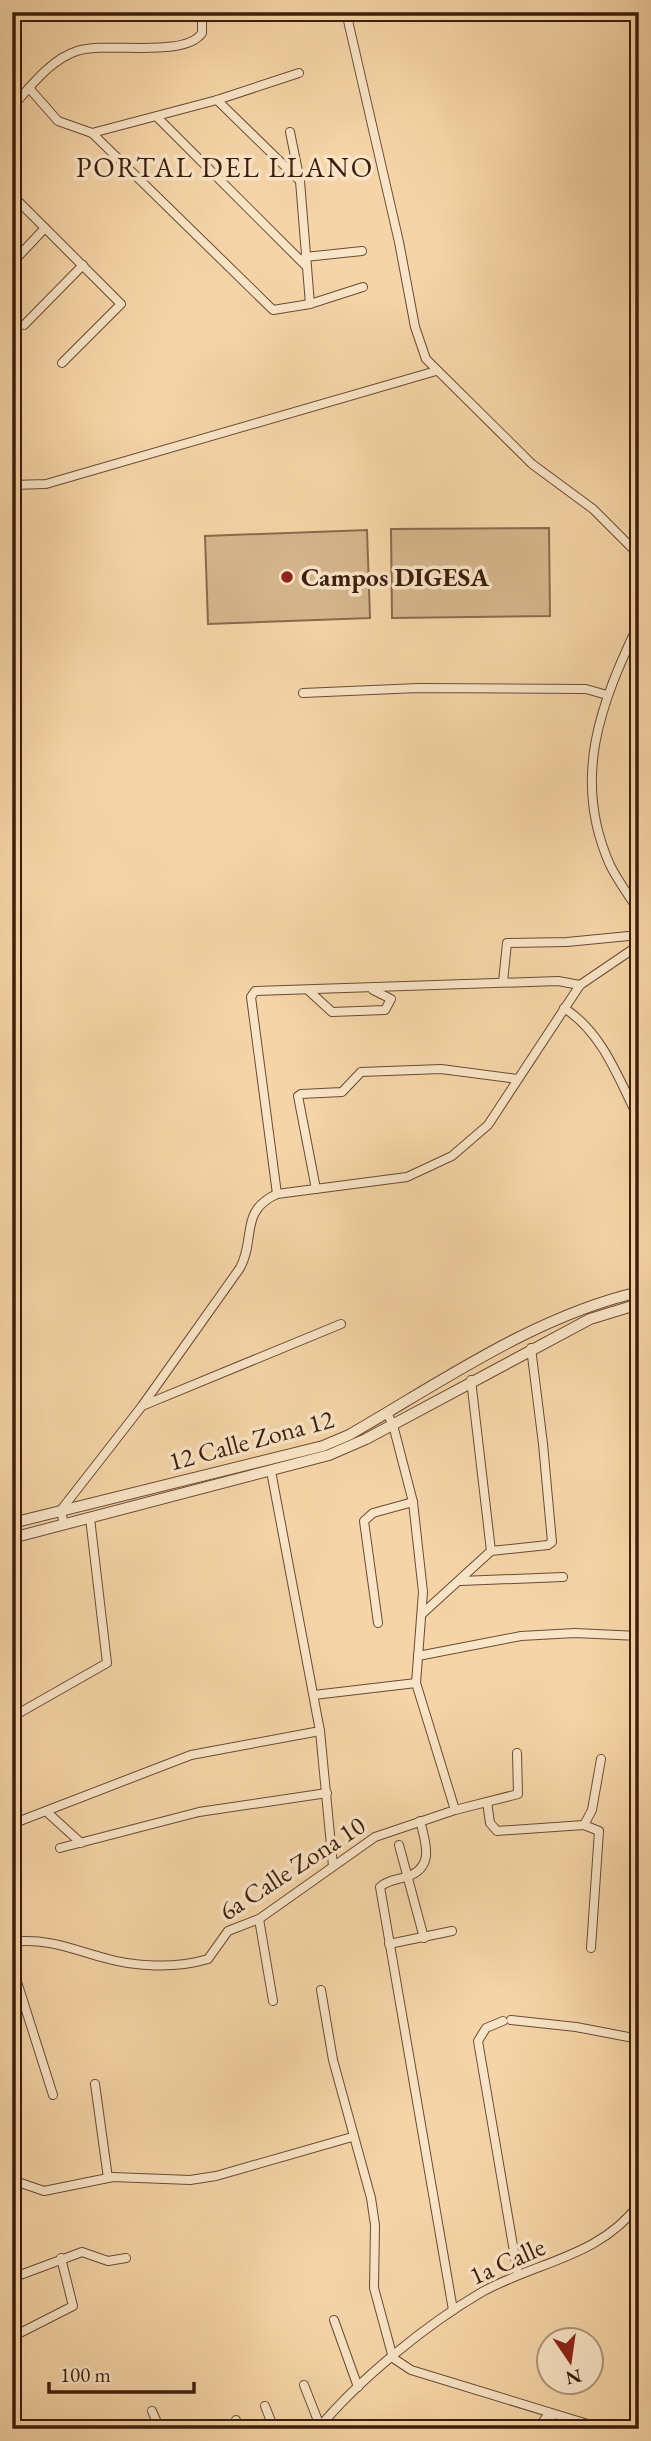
<svg xmlns="http://www.w3.org/2000/svg" width="651" height="2441" font-family="'EB Garamond',serif">
<style>
.green{fill:#d6b68d;stroke:#8a6a4d;stroke-width:2}
.lines{fill:none;stroke-linecap:round;stroke-linejoin:round}
.minor-casing{stroke:#6b4b34;stroke-width:10}
.tertiary-casing{stroke:#6b4b34;stroke-width:12}
.minor{stroke:#f8e4c6;stroke-width:8}
.tertiary{stroke:#f8e4c6;stroke-width:10}
.poi-dot{fill:#8f2418;stroke:#f8e4c6;stroke-width:2.5}
.labels{text-anchor:middle;dominant-baseline:central;stroke-width:7;stroke-linejoin:round;paint-order:stroke}
.poi-label{font-size:26px;font-weight:bold;fill:#3d1d0d;stroke:#f8e4c6;text-anchor:start}
.street-label{font-size:26px;fill:#3d1d0d;stroke:#f8e4c6}
.neighbourhood-label{font-size:28px;letter-spacing:2px;fill:#3d1d0d;stroke:#f8e4c6}
</style>
<rect width="100%" height="100%" fill="#f5d5a7"/>
<filter id="stains"><feTurbulence type="fractalNoise" baseFrequency=".00286" numOctaves="4"/><feColorMatrix values="0 0 0 0 .2 0 0 0 0 .09 0 0 0 0 .02 0 0 0 .5 -.17"/></filter>
<radialGradient id="worn" r=".72"><stop offset=".6" stop-color="#630" stop-opacity="0"/><stop offset="1" stop-color="#630" stop-opacity=".3"/></radialGradient>
<g class="green">
<polygon points="549,528 550,616 392,618 391,529"/>
<polygon points="367,530 370,618 208,624 205,536"/>
</g>
<g class="lines">
<g class="minor-casing">
<g id="minor">
<polyline points="346,12 399,242 415,327 426,359 532,464 593,509 639,555"/>
<polyline points="29,88 58,121 92,133 273,310 310,304 363,287"/>
<polyline points="217,100 300,181"/>
<path d="M 12,107 C 30,87 51,59 77,51 C 107,41 184,59 202,33 L 202,12"/>
<polyline points="157,117 307,267"/>
<polyline points="290,132 300,181 310,304"/>
<polyline points="92,133 217,100 299,73"/>
<polyline points="12,195 121,304 62,363"/>
<polyline points="305,257 362,251"/>
<polyline points="12,263 45,228"/>
<polyline points="24,325 83,265"/>
<polyline points="12,485 46,484 436,371"/>
<path d="M 639,623 C 601,703 571,778 610,865 C 618,881 629,896 639,911"/>
<polyline points="303,693 418,688 586,689 607,695"/>
<polyline points="503,982 507,943 567,942 639,935"/>
<polyline points="308,990 332,1012 385,1010 391,999 373,990"/>
<path d="M 564,1008 C 603,1033 618,1078 639,1119"/>
<polyline points="316,1189 298,1096 301,1094 342,1092 361,1072 441,1069 517,1079"/>
<polyline points="277,1194 251,997 255,991 558,981 580,985"/>
<polyline points="471,1380 491,1551"/>
<polyline points="142,1406 341,1324"/>
<polyline points="387,1413 393,1425 413,1502 423,1592 416,1683 455,1810"/>
<polyline points="271,1471 320,1731 333,1866"/>
<path d="M 64,1525 L 61,1510 L 142,1406 L 240,1268 C 256,1239 239,1211 277,1194 L 407,1177 L 452,1156 L 488,1125 L 580,985 L 639,945"/>
<polyline points="460,1581 563,1577"/>
<polyline points="423,1613 491,1551 548,1545 552,1542 543,1444 531,1348"/>
<polyline points="378,1623 364,1521 373,1513 413,1502"/>
<polyline points="418,1656 521,1636 575,1633 639,1636"/>
<polyline points="314,1695 416,1683"/>
<polyline points="12,1717 107,1663 90,1518"/>
<polyline points="487,1802 490,1823 497,1831 584,1825 599,1831 591,1948"/>
<polyline points="48,1813 81,1843"/>
<path d="M 420,1821 C 426,1843 435,1868 406,1877 C 396,1880 388,1880 380,1887 L 453,2310"/>
<polyline points="12,1824 191,1755 320,1731"/>
<polyline points="584,1825 592,1810 601,1759"/>
<polyline points="399,1845 424,1938"/>
<polyline points="60,1848 199,1812 327,1793"/>
<polyline points="259,1919 273,2001"/>
<path d="M 12,1942 C 46,1938 69,1948 101,1957 C 134,1967 175,1969 208,1959 L 228,1931 L 259,1919 L 375,1837 L 455,1810 L 518,1794 L 517,1753"/>
<polyline points="389,1944 452,1931"/>
<polyline points="12,1966 53,2095"/>
<polyline points="321,1990 333,2060 371,2198 375,2225 374,2288 393,2358"/>
<polyline points="511,2020 576,2027 639,2039"/>
<polyline points="503,2021 486,2028 478,2041 518,2275"/>
<polyline points="95,2084 108,2178"/>
<polyline points="12,2180 44,2191 113,2177 190,2180 216,2176 352,2137"/>
<polyline points="12,2278 82,2252 108,2261 126,2258"/>
<polyline points="334,2320 358,2387"/>
<polyline points="12,2337 73,2306 61,2258"/>
<polyline points="393,2358 411,2370 604,2429"/>
<polyline points="304,2385 320,2426"/>
<polyline points="265,2406 274,2429"/>
<polyline points="152,2411 160,2429"/>
<polyline points="549,2413 556,2429"/>
<polyline points="236,2420 239,2429"/>
<path d="M 318,2429 C 358,2380 427,2324 482,2292 C 536,2262 600,2257 639,2204"/>
<polyline points="525,2429 542,2423 549,2413"/>
</g>
</g>
<g class="tertiary-casing">
<g id="tertiary">
<path d="M 12,1523 L 323,1446 L 349,1435 C 441,1382 535,1316 639,1292"/>
<polyline points="12,1538 329,1455 366,1439 590,1319 639,1304"/>
</g>
</g>
<use href="#minor" class="minor"/>
<use href="#tertiary" class="tertiary"/>
</g>
<circle class="poi-dot" cx="287" cy="577" r="7"/>
<g class="labels">
<g class="poi-label">
<text x="301" y="577">Campos DIGESA</text>
</g>
<g class="street-label">
<text transform="translate(251 1440) rotate(-15)">12 Calle Zona 12</text>
<text transform="translate(292 1868) rotate(-33)">6a Calle Zona 10</text>
<text transform="translate(507 2261) rotate(-24)">1a Calle</text>
</g>
<g class="neighbourhood-label">
<text x="225" y="167">PORTAL DEL LLANO</text>
</g>
</g>
<rect width="651" height="2441" fill="none" stroke="#f5d5a7" stroke-width="42"/>
<rect x="14" y="14" width="623" height="2413" fill="none" stroke="#3d1d0d" stroke-width="3.5"/>
<rect x="21" y="21" width="609" height="2399" fill="none" stroke="#3d1d0d" stroke-width="2"/>
<g transform="translate(570 2361) rotate(167)"><circle r="33" fill="#f8e4c6" stroke="#ad947c" stroke-width="2"/>
<path d="M0-5L12 26L0 18L-12 26Z" fill="#8f2418"/>
<text y="-10" font-size="19" font-weight="bold" text-anchor="middle" fill="#3d1d0d">N</text>
</g>
<path d="M49 2382v10h145v-10" fill="none" stroke="#3d1d0d" stroke-width="3.5"/>
<text x="60" y="2382" font-size="21" fill="#3d1d0d" stroke="#f8e4c6" stroke-width="5" paint-order="stroke">100 m</text>
<rect width="100%" height="100%" filter="url(#stains)"/>
<rect width="100%" height="100%" fill="url(#worn)"/>
</svg>
